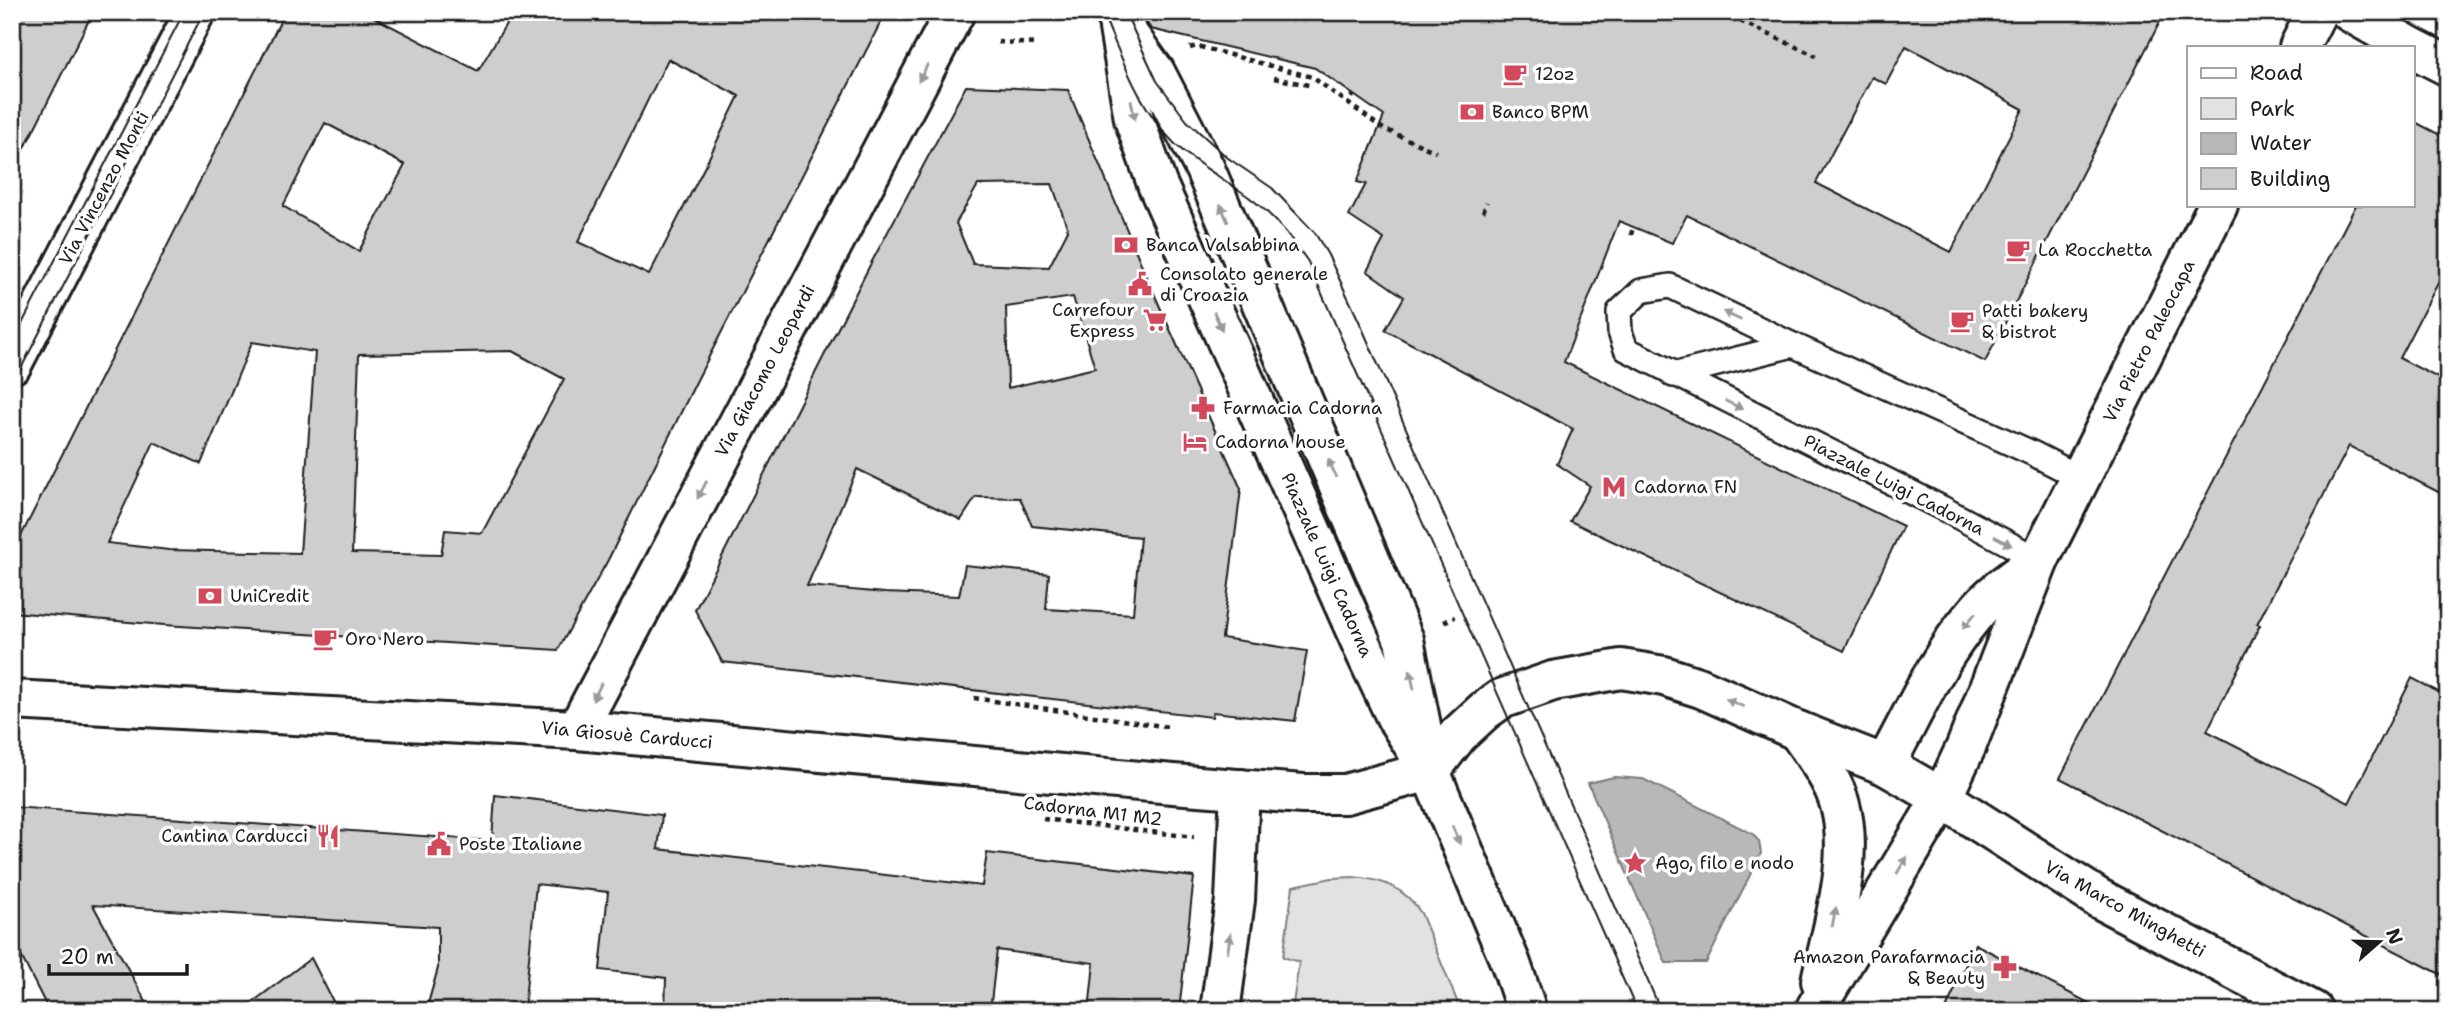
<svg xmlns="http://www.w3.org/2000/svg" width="2460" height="1023" font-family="'Shantell Sans',sans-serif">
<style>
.green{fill:#e2e2e2;stroke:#7f7f7f;stroke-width:2}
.water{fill:#b8b8b8;stroke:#7a7a7a;stroke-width:2}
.building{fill:#cecece;stroke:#1c1c1c;stroke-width:2;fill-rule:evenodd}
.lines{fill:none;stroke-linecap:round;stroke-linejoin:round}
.lane-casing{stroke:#1c1c1c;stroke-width:28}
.street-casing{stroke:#1c1c1c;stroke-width:44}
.secondary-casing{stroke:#1c1c1c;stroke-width:44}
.path{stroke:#1c1c1c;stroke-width:4.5;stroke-dasharray:5 5;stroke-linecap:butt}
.lane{stroke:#fff;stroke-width:23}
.street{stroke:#fff;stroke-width:38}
.secondary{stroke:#fff;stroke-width:38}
.tram{stroke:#1c1c1c;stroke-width:2}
.oneway{fill:#999}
.labels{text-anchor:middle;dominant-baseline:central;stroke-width:7;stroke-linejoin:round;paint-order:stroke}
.poi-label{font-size:18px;fill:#1c1c1c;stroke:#fff;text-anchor:start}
.street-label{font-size:18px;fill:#1c1c1c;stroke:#fff}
</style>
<rect width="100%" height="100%" fill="#fff"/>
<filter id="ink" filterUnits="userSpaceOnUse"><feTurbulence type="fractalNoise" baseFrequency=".0143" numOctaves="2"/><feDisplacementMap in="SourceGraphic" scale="14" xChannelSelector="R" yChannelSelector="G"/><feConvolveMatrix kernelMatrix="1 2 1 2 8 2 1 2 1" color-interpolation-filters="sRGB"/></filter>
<g filter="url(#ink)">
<path class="green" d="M 1353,877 C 1382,879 1405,888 1421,913 L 1461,1011 L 1292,1011 L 1299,962 L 1283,957 L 1293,886 L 1332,878 Z"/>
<polygon class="water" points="1614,777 1643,779 1753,834 1759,842 1761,853 1706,963 1666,963 1588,783"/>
<g class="building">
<polygon points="12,12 93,12 12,173"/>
<path d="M 285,12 L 364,12 L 478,71 L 513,12 L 886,12 L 697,380 L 608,560 L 558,650 L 164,625 L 12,612 L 12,554 ZM 668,59 L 739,96 L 705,166 L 649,275 L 578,242 ZM 325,123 L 405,165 L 359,251 L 283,206 ZM 252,342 L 315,352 L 300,553 L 169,550 L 107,543 L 154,442 L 201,464 ZM 512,351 L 564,379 L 482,533 L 445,530 L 441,555 L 352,553 L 359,354 Z"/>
<path d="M 1142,12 L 2165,12 L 1985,362 L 1687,215 L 1672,243 L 1619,221 L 1564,362 L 1903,526 L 1844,651 L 1570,521 L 1590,486 L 1557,464 L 1573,429 L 1385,330 L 1404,297 L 1367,271 L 1384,239 L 1349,216 L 1366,184 L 1357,182 L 1384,116 L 1315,68 L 1151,29 L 1142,16 ZM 1906,46 L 2023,109 L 1951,252 L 1816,183 L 1872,77 L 1886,84 Z"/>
<path d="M 966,86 L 1068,90 L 1148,280 L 1241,489 L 1222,638 L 1307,651 L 1295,721 L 1213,712 L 1212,717 L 722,662 L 695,610 L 869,267 ZM 1052,184 L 1068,230 L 1049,267 L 973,264 L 956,223 L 978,185 ZM 1073,297 L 1095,368 L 1008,388 L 1006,307 ZM 857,469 L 961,520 L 976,497 L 1020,498 L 1032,526 L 1140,537 L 1133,614 L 1046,609 L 1049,574 L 965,565 L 959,596 L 885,593 L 807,586 Z"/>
<polygon points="2413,121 2448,139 2448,264 2399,358 2448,383 2448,497 2349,446 2257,624 2260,625 2207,731 2349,803 2412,678 2448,697 2448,978 2060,778 2356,205 2413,205"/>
<polygon points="495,795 662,815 658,849 982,886 987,853 1194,877 1179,1011 1089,1011 1094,963 997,950 990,1011 665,1011 666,978 600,970 608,892 536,884 524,1011 426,1011 438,968 438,927 93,905 151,1011 49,1011 12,938 12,807 492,841"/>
<polygon points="1975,944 2104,1011 1945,1011"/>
<polygon points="311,958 338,1011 241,1011"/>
</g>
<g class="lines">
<g class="lane-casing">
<g id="lane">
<polyline points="1673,375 1793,345"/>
<polyline points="2039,560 1942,508 1626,349 1620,332 1619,312 1641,291 1670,286 1793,345 2032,453 2081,478"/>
</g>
</g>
<g class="street-casing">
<g id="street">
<polyline points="2350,12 2411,47"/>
<polyline points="2413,48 2448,66"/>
<polyline points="12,364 195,12"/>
<polyline points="577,730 955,12"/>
<polyline points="1942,798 2098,898 2313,1011"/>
<polyline points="1220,1011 1235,900 1240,789"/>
</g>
</g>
<g class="secondary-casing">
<g id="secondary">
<polyline points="1117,19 1155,72 1205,169 1404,640 1430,771 1511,964 1527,1011"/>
<polyline points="1119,28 1134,119 1157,184 1367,656 1396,717 1416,749"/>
<polyline points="2299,47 2317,12"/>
<polyline points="12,700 577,730 1173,784 1303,794 1345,794 1430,771 1458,735 1484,711 1501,699 1553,681 1621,669 1664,676 1701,688 1798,731 1885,765 1942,798"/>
<path d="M 1798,731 C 1813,754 1833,778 1840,805 C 1855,859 1832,928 1821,981"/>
<path d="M 1885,765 C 1913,715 1936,660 1973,616 C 1991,593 2015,577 2039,560"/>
<polyline points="1816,1008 1942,798 1966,747 2039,560 2218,205"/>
</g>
</g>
<g class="path">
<polyline points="1731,17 1816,56"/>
<polyline points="998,42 1036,44"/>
<polyline points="1190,48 1197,46 1312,77 1382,128 1436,152"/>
<polyline points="1274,78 1313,86"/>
<polyline points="1352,98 1353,95"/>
<polyline points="1483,212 1487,202"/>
<polyline points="1631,235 1633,227"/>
<polyline points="1444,622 1455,617"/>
<polyline points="974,698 1169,727"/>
<polyline points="1043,819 1194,837"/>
</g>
<use href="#lane" class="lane"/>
<use href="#street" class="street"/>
<use href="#secondary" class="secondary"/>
<g class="tram">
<path d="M 1102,12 C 1122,58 1139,108 1175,144 C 1199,167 1229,181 1254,201 C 1276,218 1293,239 1308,262 L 1637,1011"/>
<polyline points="1125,12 1157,81 1187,121 1228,158 1272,188 1315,233 1328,255 1359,321 1661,1011"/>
<polyline points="12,343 184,12"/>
<polyline points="12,386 204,12"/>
</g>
</g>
<defs><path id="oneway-solid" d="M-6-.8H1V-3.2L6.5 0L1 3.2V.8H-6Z" transform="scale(1.75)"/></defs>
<g class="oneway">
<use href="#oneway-solid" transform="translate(923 73) rotate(118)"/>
<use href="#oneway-solid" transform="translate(1133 110) rotate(79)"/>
<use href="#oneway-solid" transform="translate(1224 213) rotate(-113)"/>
<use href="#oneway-solid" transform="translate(1732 316) rotate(-154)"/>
<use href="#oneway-solid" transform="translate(1218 321) rotate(66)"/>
<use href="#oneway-solid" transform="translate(1734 405) rotate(26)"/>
<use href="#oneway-solid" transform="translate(1332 468) rotate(-113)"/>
<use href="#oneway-solid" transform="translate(702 490) rotate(118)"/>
<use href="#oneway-solid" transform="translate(2003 541) rotate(28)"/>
<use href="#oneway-solid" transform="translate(1969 621) rotate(129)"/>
<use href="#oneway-solid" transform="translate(1412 680) rotate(-102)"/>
<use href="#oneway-solid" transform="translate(597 692) rotate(116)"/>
<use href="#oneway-solid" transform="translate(1735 703) rotate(-156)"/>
<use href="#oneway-solid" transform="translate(1456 835) rotate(67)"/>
<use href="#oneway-solid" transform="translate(1902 865) rotate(-59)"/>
<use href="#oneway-solid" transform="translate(1834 917) rotate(-79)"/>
<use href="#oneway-solid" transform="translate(1229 943) rotate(-82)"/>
</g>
</g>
<defs>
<g id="cafe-bare" transform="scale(1.89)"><path d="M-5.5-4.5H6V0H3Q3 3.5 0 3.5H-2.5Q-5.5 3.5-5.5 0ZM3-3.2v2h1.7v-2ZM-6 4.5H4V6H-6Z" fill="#d1495b" stroke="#fff" stroke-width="2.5" paint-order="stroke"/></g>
<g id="bank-bare" transform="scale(1.89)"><path d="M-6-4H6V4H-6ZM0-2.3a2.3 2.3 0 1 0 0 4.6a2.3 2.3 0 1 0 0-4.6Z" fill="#d1495b" stroke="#fff" stroke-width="2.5" paint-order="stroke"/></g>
<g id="civic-bare" transform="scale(1.89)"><path d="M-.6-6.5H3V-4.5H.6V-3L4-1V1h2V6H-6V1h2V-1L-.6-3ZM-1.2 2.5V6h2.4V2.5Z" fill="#d1495b" stroke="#fff" stroke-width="2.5" paint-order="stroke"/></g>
<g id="supermarket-bare" transform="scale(1.89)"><path d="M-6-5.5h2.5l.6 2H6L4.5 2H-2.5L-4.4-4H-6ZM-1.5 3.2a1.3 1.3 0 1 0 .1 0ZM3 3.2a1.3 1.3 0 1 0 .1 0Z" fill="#d1495b" stroke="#fff" stroke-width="2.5" paint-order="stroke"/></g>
<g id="pharmacy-bare" transform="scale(1.89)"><path d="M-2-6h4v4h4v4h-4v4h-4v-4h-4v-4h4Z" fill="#d1495b" stroke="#fff" stroke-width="2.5" paint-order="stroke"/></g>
<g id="hotel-bare" transform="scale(1.89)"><path d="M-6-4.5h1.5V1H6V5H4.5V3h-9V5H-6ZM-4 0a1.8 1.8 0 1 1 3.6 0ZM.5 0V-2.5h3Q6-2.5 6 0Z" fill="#d1495b" stroke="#fff" stroke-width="2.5" paint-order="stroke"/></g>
<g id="metro-bare" transform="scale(1.89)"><path d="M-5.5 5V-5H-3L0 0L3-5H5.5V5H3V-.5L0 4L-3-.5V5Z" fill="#d1495b" stroke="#fff" stroke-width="2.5" paint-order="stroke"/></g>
<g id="restaurant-bare" transform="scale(1.89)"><path d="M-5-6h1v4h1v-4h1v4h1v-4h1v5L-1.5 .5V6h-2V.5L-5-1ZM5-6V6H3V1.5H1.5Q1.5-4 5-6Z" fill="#d1495b" stroke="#fff" stroke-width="2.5" paint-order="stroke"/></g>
<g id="sight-bare" transform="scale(1.89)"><path d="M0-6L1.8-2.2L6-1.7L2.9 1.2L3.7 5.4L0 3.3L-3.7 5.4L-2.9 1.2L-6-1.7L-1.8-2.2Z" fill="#d1495b" stroke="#fff" stroke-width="2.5" paint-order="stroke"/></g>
</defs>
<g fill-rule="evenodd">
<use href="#cafe-bare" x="1515" y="74"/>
<use href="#bank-bare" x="1472" y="112"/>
<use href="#bank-bare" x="1126" y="245"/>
<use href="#cafe-bare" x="2018" y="250"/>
<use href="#civic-bare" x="1140" y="284"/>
<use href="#supermarket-bare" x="1155" y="320"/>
<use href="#cafe-bare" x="1962" y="321"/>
<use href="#pharmacy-bare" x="1203" y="408"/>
<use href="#hotel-bare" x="1195" y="442"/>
<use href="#metro-bare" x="1614" y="487"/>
<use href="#bank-bare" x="210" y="596"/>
<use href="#cafe-bare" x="325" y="639"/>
<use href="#restaurant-bare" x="328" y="836"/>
<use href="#civic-bare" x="439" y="844"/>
<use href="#sight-bare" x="1635" y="863"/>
<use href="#pharmacy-bare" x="2005" y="967"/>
</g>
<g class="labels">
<g class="poi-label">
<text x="1535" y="74">12oz</text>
<text x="1492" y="112">Banco BPM</text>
<text x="1146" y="245">Banca Valsabbina</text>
<text x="2038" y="250">La Rocchetta</text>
<text x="1160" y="274">Consolato generale<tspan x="1160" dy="21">di Croazia</tspan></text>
<text x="1135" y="310" text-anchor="end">Carrefour<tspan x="1135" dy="21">Express</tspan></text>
<text x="1982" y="311">Patti bakery<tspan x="1982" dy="21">&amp; bistrot</tspan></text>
<text x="1223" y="408">Farmacia Cadorna</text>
<text x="1215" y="442">Cadorna house</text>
<text x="1634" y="487">Cadorna FN</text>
<text x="230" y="596">UniCredit</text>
<text x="345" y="639">Oro Nero</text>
<text x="308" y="836" text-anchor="end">Cantina Carducci</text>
<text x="459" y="844">Poste Italiane</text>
<text x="1655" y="863">Ago, filo e nodo</text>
<text x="1985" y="957" text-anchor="end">Amazon Parafarmacia<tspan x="1985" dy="21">&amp; Beauty</tspan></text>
</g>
<g class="street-label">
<text transform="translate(104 188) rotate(-62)">Via Vincenzo Monti</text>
<text transform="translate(2149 341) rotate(-63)">Via Pietro Paleocapa</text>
<text transform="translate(765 371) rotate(-62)">Via Giacomo Leopardi</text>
<text transform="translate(1894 485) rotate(27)">Piazzale Luigi Cadorna</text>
<text transform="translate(1327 565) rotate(66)">Piazzale Luigi Cadorna</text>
<text transform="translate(627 735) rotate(5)">Via Giosuè Carducci</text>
<text transform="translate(1093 811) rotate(7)">Cadorna M1 M2</text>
<text transform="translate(2125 909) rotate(29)">Via Marco Minghetti</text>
</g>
</g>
<rect width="2460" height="1023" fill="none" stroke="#fff" stroke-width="42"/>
<rect x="21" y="21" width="2418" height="981" fill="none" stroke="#1c1c1c" stroke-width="2.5" filter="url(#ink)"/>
<rect x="2187" y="46" width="228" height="161" fill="#ffffff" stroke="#a4a4a4" stroke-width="2"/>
<rect x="2201" y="68" width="35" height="10" fill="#ffffff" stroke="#a4a4a4" stroke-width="2"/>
<text x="2250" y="80" font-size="21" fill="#1c1c1c">Road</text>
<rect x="2201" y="98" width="35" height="21" fill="#e2e2e2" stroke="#a4a4a4" stroke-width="2"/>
<text x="2250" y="116" font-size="21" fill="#1c1c1c">Park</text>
<rect x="2201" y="133" width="35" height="21" fill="#b8b8b8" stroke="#a4a4a4" stroke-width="2"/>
<text x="2250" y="150" font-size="21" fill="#1c1c1c">Water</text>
<rect x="2201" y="168" width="35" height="21" fill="#cecece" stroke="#a4a4a4" stroke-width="2"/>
<text x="2250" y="186" font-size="21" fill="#1c1c1c">Building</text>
<g transform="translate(2379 942) rotate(70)" stroke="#ffffff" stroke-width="5" paint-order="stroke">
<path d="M0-5L12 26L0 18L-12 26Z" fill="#1c1c1c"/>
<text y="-10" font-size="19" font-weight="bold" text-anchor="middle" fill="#1c1c1c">N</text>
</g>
<path d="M49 964v10h138v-10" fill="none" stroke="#1c1c1c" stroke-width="3.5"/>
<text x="60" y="964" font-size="21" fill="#1c1c1c" stroke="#ffffff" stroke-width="5" paint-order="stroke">20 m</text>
</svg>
